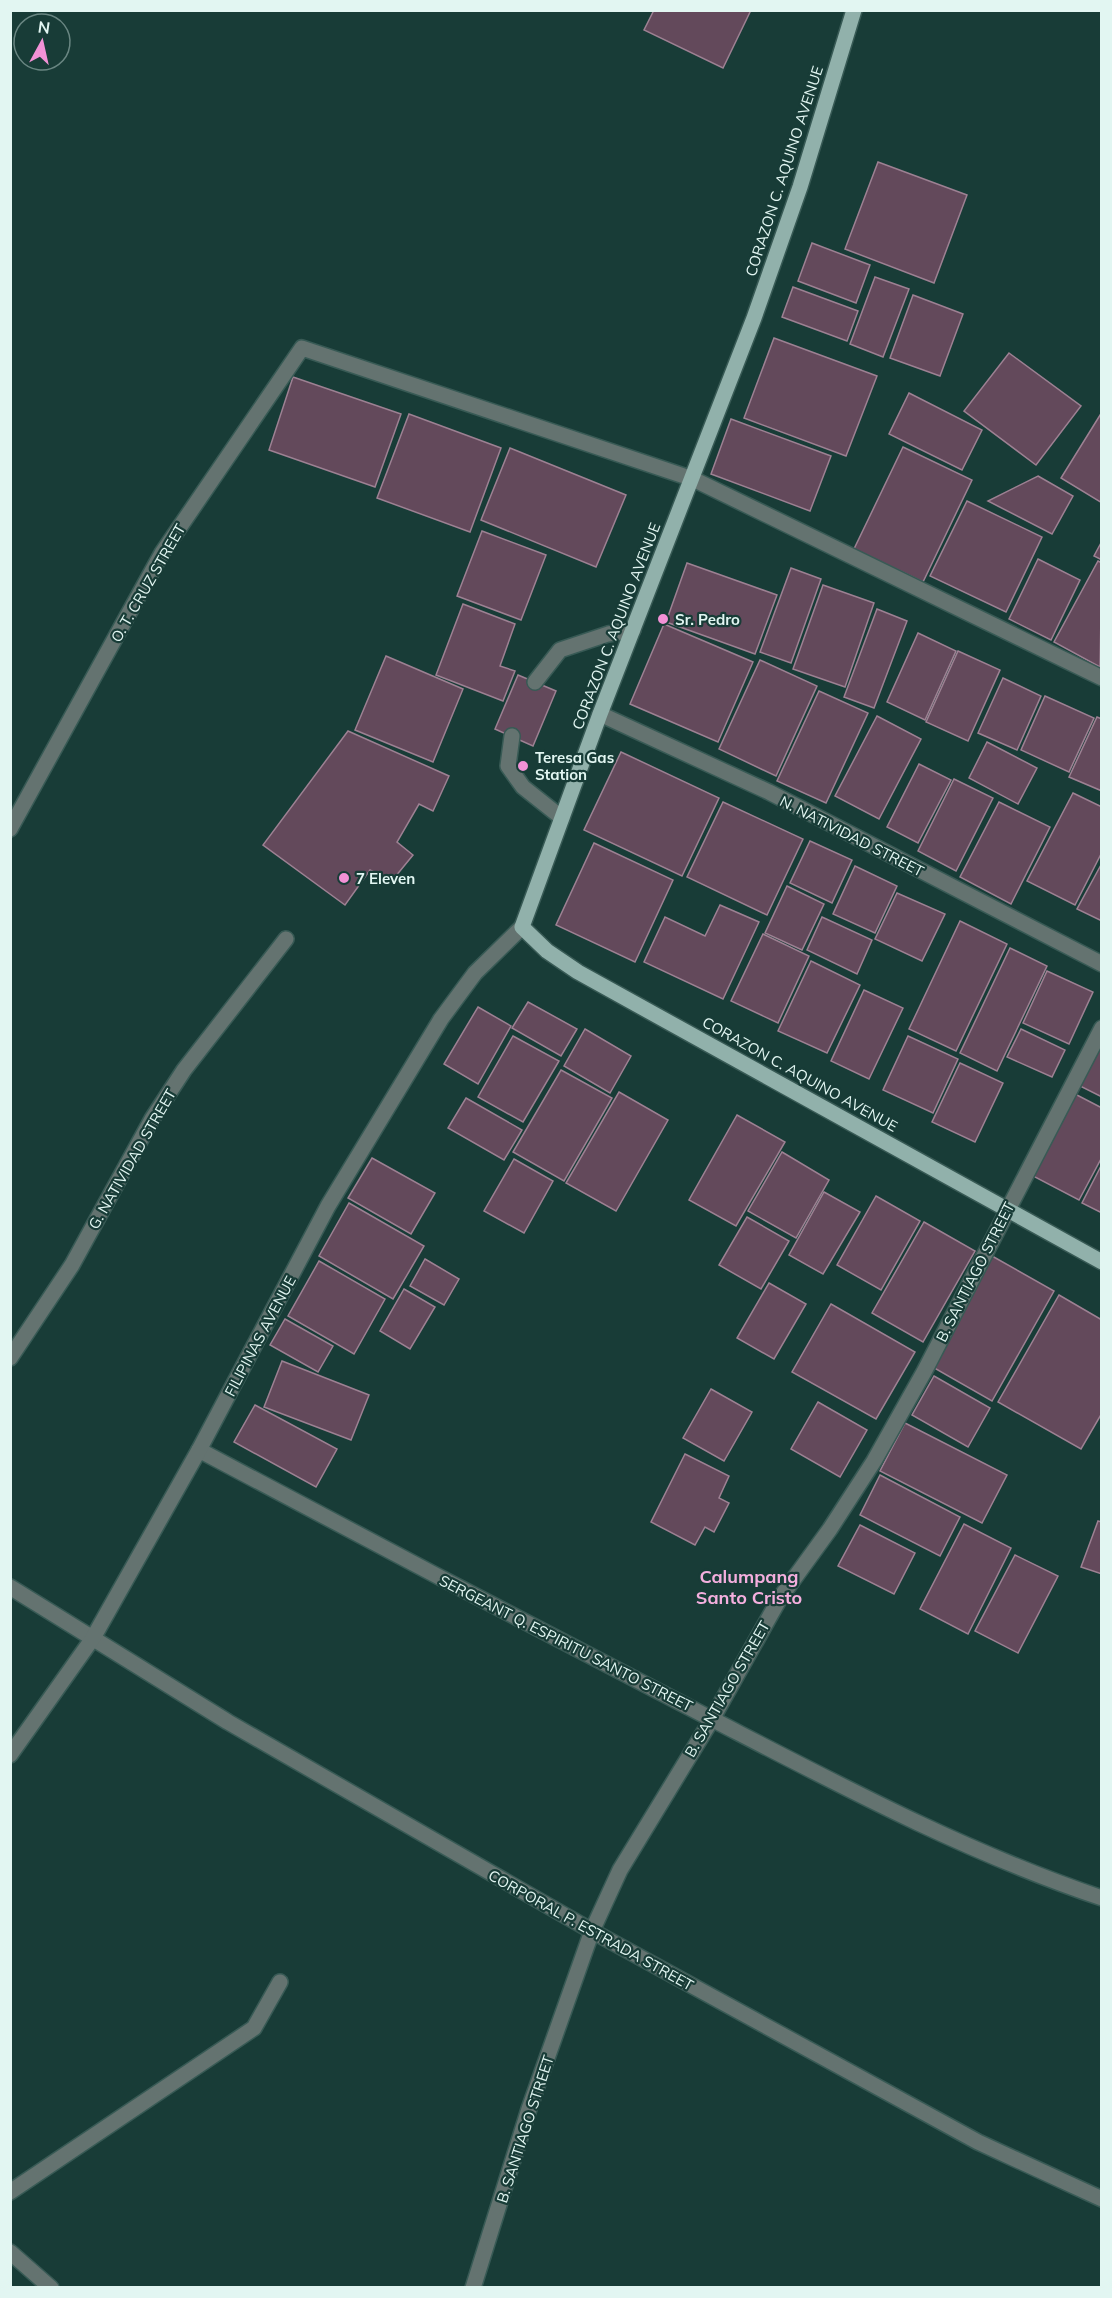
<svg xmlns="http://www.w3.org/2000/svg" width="1112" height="2298" font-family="Mulish,sans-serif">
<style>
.building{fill:#63495b;stroke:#9d8193;stroke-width:1.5}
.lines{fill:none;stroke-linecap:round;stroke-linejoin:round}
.service-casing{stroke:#385a55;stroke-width:18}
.minor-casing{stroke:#385a55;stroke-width:18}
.tertiary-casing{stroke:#385a55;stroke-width:18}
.primary-casing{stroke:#385a55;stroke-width:18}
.service{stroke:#647370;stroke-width:15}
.minor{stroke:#647370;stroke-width:15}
.tertiary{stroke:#647370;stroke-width:15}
.primary{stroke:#91b1ab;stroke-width:15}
.poi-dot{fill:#f291d6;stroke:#183c37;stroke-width:2}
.labels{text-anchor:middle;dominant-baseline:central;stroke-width:4.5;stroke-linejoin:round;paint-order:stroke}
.street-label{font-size:15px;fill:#e2f6f2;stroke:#183c37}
.poi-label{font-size:15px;font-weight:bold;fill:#e2f6f2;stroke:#183c37;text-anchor:start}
.quarter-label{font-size:18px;font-weight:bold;fill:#f4afde;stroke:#183c37}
</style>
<rect width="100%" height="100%" fill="#183c37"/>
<g class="building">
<polygon points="654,10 751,10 723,68 644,30"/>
<polygon points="878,162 967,195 934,283 845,249"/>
<polygon points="812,243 870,265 856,303 798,281"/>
<polygon points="875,277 909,289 883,357 850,344"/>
<polygon points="793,287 858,311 847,341 782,317"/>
<polygon points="913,295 963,314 940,376 890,358"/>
<polygon points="774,338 877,376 846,456 744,418"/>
<polygon points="1009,353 1081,406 1036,465 964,411"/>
<polygon points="293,377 401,414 375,487 269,450"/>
<polygon points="909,393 982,430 962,470 889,434"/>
<polygon points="1102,412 1102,503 1061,478"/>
<polygon points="409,414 501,448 470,532 377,498"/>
<polygon points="731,419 831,456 810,511 711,474"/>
<polygon points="903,447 972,480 923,582 854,549"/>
<polygon points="510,448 626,495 596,567 481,520"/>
<polygon points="1038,476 1073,496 1052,534 988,501"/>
<polygon points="967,501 1042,537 1006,612 930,576"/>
<polygon points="482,531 546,555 521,620 457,596"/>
<polygon points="1102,541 1102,560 1094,556"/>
<polygon points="1038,559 1080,580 1051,640 1009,619"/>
<polygon points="1098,561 1102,563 1100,667 1054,642"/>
<polygon points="687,563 777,595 755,654 666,622"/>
<polygon points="791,568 821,579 791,663 760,652"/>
<polygon points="823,585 874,603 845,687 793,669"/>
<polygon points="463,604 515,624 500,666 515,671 503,701 436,675"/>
<polygon points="877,609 907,621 874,708 844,697"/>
<polygon points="664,624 753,662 718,742 630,704"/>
<polygon points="918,633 956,651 925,720 887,702"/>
<polygon points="958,651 1000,670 968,741 926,722"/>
<polygon points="386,656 463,689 433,762 355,730"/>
<polygon points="760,660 817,686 776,776 719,749"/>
<polygon points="518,675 556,691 533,746 495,729"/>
<polygon points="1003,678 1041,696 1017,750 978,733"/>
<polygon points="819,691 868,713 826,803 777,781"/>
<polygon points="1045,696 1094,718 1069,772 1021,750"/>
<polygon points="877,716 921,739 879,819 835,796"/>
<polygon points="1097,717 1102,719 1102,791 1069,777"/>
<polygon points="348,731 449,776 433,811 419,804 397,842 413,855 391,882 379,872 378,874 370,870 345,905 263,845"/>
<polygon points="987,742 1037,768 1018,804 969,778"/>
<polygon points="621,752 719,798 682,876 584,830"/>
<polygon points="919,764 951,780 918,843 887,827"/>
<polygon points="954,779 993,798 956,871 918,851"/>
<polygon points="1073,793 1102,807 1102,852 1075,905 1027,881"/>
<polygon points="723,802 803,839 767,915 687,877"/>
<polygon points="999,802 1050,827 1011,904 960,877"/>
<polygon points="810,841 852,860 832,903 790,883"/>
<polygon points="594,843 673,880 635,962 556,925"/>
<polygon points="1102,863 1102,921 1077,909"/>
<polygon points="855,866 897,886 875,933 833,914"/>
<polygon points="787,886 824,904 802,950 765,933"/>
<polygon points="897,893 945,914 922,961 875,939"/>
<polygon points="720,905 759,922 723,999 644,962 665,917 705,936"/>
<polygon points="822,917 872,940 857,974 807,950"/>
<polygon points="960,921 1007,944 956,1051 909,1029"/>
<polygon points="763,934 809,956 778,1023 731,1001"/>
<polygon points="1010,948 1047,966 997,1071 960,1053"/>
<polygon points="811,961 860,985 827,1053 778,1031"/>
<polygon points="1047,971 1093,992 1069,1044 1023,1023"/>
<polygon points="864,990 903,1008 869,1079 831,1061"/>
<polygon points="528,1002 577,1029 561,1056 512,1028"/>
<polygon points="478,1007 511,1026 478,1084 444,1064"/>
<polygon points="585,1029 631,1056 610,1093 564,1066"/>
<polygon points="1021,1029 1065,1050 1052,1077 1007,1057"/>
<polygon points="1102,1035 1102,1097 1076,1084"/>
<polygon points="513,1036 559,1061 523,1122 478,1097"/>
<polygon points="908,1036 958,1059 933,1113 883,1090"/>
<polygon points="960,1063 1003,1083 975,1142 932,1122"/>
<polygon points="561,1070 612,1098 564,1181 513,1152"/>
<polygon points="619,1092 668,1120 616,1211 566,1183"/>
<polygon points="1075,1094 1102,1108 1102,1157 1079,1200 1033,1176"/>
<polygon points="466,1098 522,1130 504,1160 448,1128"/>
<polygon points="737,1115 785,1142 736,1226 689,1200"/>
<polygon points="782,1152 829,1180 796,1238 748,1211"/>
<polygon points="372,1158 435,1193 411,1234 348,1198"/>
<polygon points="514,1159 553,1181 524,1233 484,1211"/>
<polygon points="1102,1164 1102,1213 1082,1203"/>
<polygon points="824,1192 860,1212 823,1274 789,1255"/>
<polygon points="876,1196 920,1221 881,1290 837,1265"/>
<polygon points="349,1203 424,1246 393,1299 319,1256"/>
<polygon points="747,1217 789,1241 761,1289 719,1265"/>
<polygon points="924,1222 975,1251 923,1342 872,1313"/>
<polygon points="992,1256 1054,1291 992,1401 929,1365"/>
<polygon points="425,1259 459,1279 444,1305 410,1286"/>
<polygon points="319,1261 385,1299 354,1354 288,1316"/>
<polygon points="769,1283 806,1304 774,1359 737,1338"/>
<polygon points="404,1289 435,1307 410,1349 380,1331"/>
<polygon points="1059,1295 1102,1320 1102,1413 1081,1449 998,1402"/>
<polygon points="831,1304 915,1352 876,1419 792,1372"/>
<polygon points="285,1319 333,1346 318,1372 270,1345"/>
<polygon points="282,1361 369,1395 351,1440 264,1407"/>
<polygon points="934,1376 990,1408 968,1447 912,1415"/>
<polygon points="711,1389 752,1412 724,1461 683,1438"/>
<polygon points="818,1402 867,1430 840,1477 791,1449"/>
<polygon points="255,1405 337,1449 316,1487 234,1442"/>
<polygon points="905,1423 1007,1475 982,1523 880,1471"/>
<polygon points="685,1454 729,1476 719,1498 729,1503 714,1532 705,1527 695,1545 651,1522"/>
<polygon points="880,1475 960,1517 940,1556 860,1515"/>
<polygon points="1098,1521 1102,1522 1102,1574 1081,1567"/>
<polygon points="964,1524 1011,1548 968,1634 920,1609"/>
<polygon points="860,1525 915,1553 894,1594 838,1566"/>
<polygon points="1015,1555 1058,1576 1018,1653 975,1631"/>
</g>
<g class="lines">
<g class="service-casing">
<g id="service">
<polyline points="535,682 560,650 608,634 633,630"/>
<polyline points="512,736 508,766 523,787 562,818"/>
<polyline points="10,2192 254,2028 280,1982"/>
</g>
</g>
<g class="minor-casing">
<g id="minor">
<polyline points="600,714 769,792 1102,964"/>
<polyline points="10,829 162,553 302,348 693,479 1102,678"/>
<polyline points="10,1358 72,1265 152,1119 184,1070 286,939"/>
<path d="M 199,1450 C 366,1539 534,1627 702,1714 C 832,1781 962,1851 1102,1898"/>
<polyline points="10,1587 228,1722 592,1931 978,2142 1102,2199"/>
<polyline points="473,2288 529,2109 592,1931 620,1870 712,1719 780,1598 830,1529 874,1461 924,1372 1102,1028"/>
</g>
</g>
<g class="tertiary-casing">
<g id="tertiary">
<polyline points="10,1755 93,1638 199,1450 328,1206 441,1019 475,973 522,927"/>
<polyline points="10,2252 51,2288"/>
</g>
</g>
<g class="primary-casing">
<polyline id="primary" points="854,10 800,187 754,318 600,714 522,927 547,951 578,972 1102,1262"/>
</g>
<use href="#service" class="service"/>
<use href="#minor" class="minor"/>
<use href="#tertiary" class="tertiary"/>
<use href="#primary" class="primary"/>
</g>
<g class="poi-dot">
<circle cx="663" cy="619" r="6"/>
<circle cx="523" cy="766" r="6"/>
<circle cx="344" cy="878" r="6"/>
</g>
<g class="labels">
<g class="street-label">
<text transform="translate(784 171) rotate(-72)">CORAZON C. AQUINO AVENUE</text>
<text transform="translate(148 583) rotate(-60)">O. T. CRUZ STREET</text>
<text transform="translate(616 626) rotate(-69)">CORAZON C. AQUINO AVENUE</text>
<text transform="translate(852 836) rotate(27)">N. NATIVIDAD STREET</text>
<text transform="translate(800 1074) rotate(29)">CORAZON C. AQUINO AVENUE</text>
<text transform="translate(132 1159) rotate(-60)">G. NATIVIDAD STREET</text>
<text transform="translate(975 1272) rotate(-63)">B. SANTIAGO STREET</text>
<text transform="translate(260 1336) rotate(-62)">FILIPINAS AVENUE</text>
<text transform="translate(566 1643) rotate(27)">SERGEANT Q. ESPIRITU SANTO STREET</text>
<text transform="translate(727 1689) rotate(-60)">B. SANTIAGO STREET</text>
<text transform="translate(591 1930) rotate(29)">CORPORAL P. ESTRADA STREET</text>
<text transform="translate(525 2129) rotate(-72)">B. SANTIAGO STREET</text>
</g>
<g class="poi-label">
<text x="675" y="619">Sr. Pedro</text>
<text x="535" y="757">Teresa Gas<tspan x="535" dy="17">Station</tspan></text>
<text x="356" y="878">7 Eleven</text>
</g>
<g class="quarter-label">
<text x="749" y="1576">Calumpang<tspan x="749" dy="21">Santo Cristo</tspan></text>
</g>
</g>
<rect width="1112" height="2298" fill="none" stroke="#e2f6f2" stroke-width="24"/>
<g transform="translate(42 42) rotate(8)"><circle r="28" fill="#183c37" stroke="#698682" stroke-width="1.5"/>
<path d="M0-4.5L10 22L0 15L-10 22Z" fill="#f291d6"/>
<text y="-9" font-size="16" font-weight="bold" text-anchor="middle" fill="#e2f6f2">N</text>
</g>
</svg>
